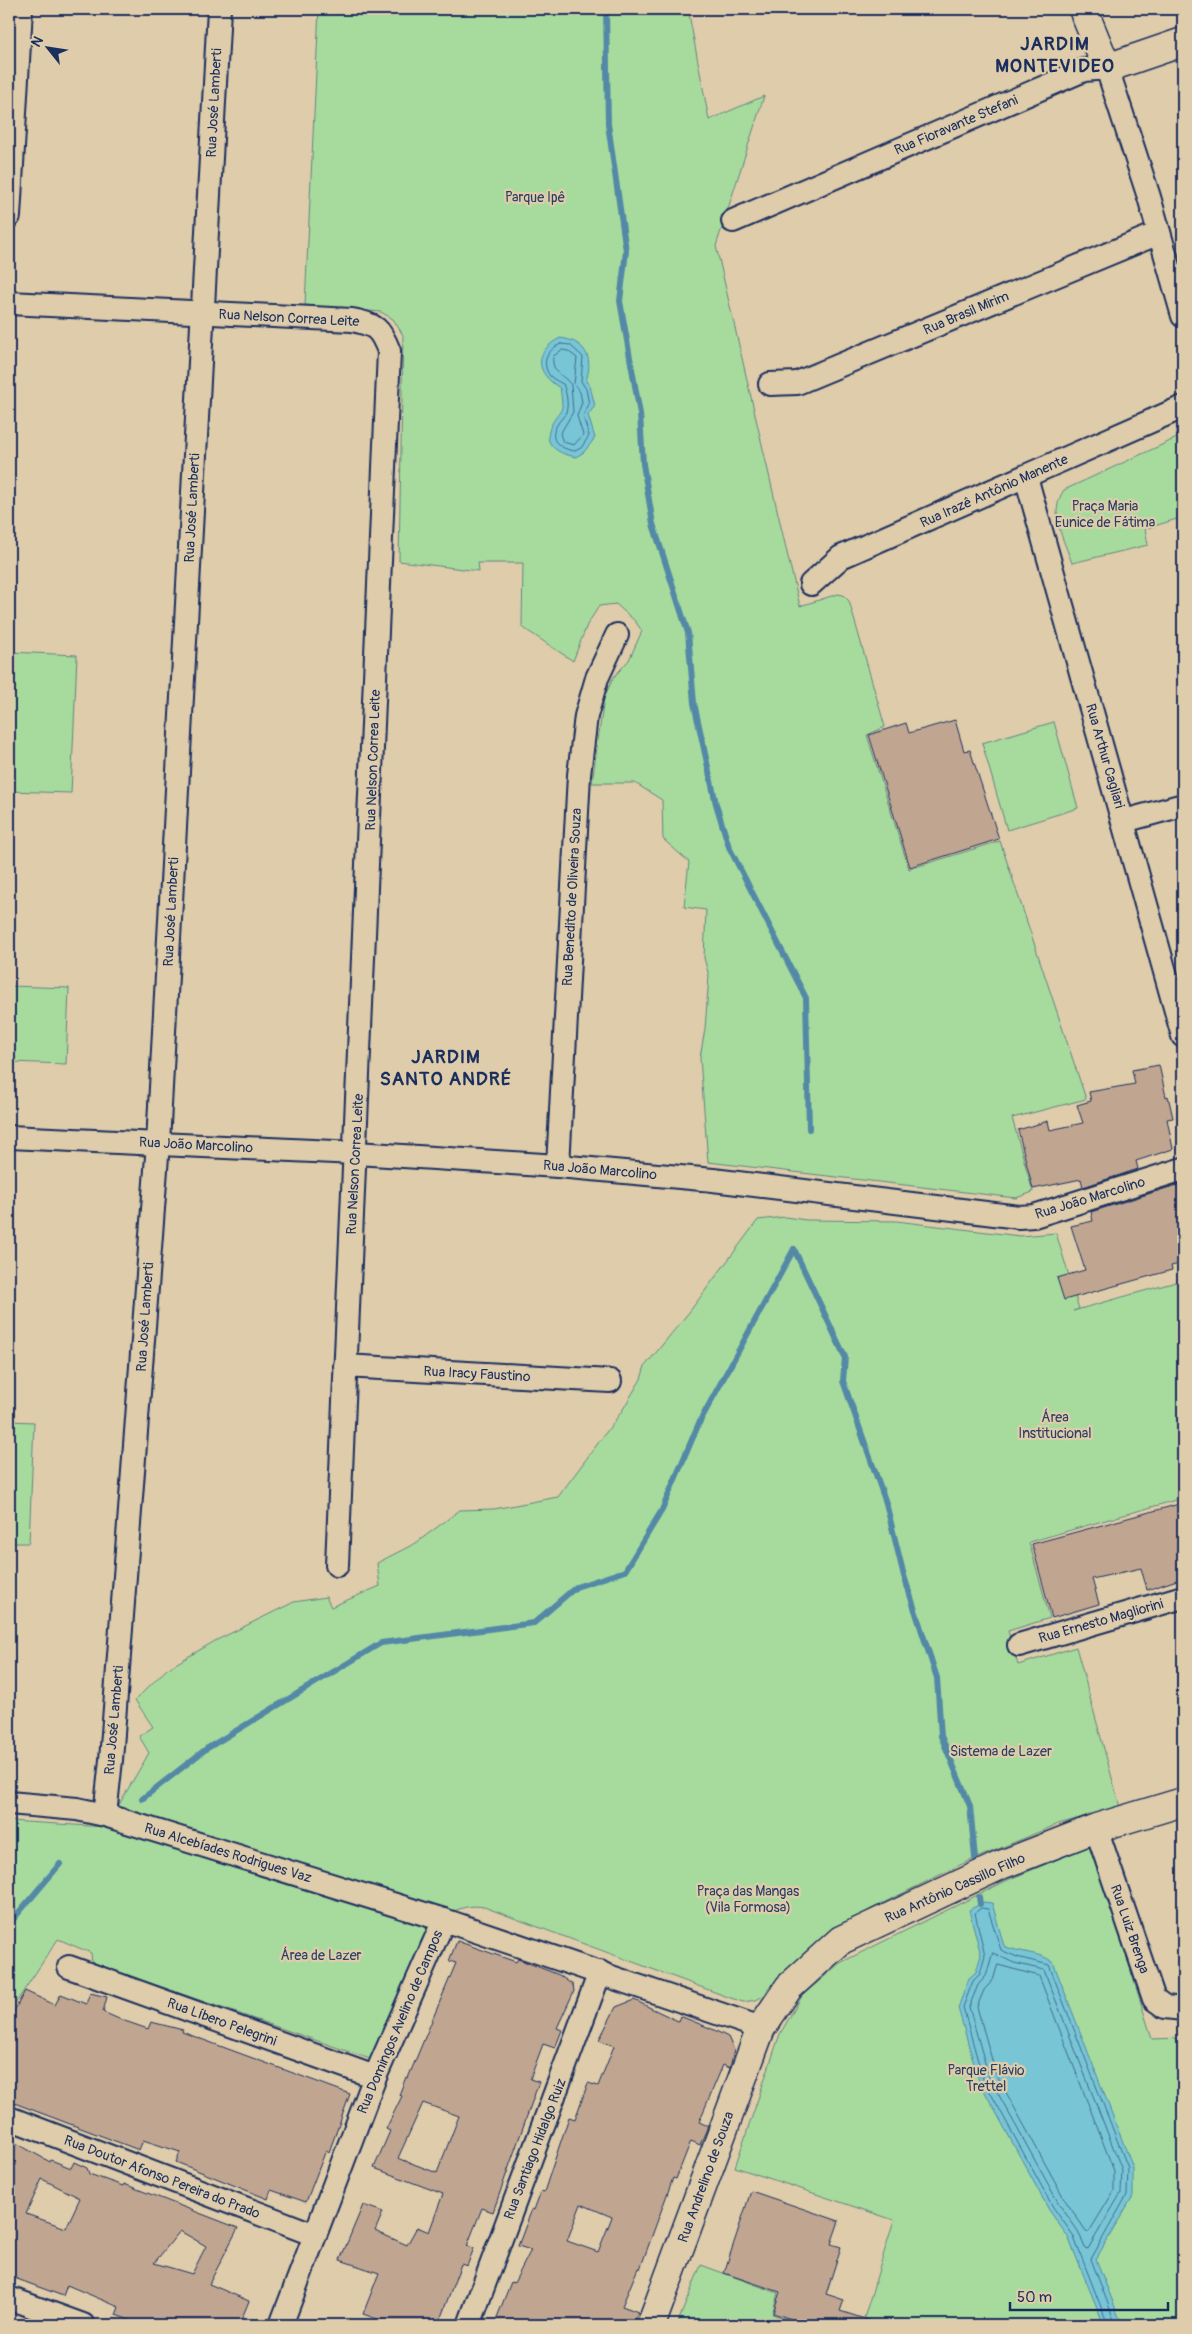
<svg xmlns="http://www.w3.org/2000/svg" width="1192" height="2334" font-family="Pangolin,sans-serif">
<style>
.green{fill:#a7db9d;stroke:#61857e}
.water{fill:#78c5d6;stroke:#5389a6}
.lines{fill:none;stroke-linecap:round;stroke-linejoin:round}
.shore{stroke:#406b8e;stroke-width:1}
.stream{stroke:#5389a6;stroke-width:6}
.building{fill:#c0a691;stroke:#1b2f5e;fill-rule:evenodd}
.street-casing{stroke:#1b2f5e;stroke-width:26}
.secondary-casing{stroke:#1b2f5e;stroke-width:31}
.street{stroke:#deccaa;stroke-width:22}
.secondary{stroke:#deccaa;stroke-width:28}
.labels{text-anchor:middle;dominant-baseline:central;stroke-width:4.5;stroke-linejoin:round;paint-order:stroke}
.street-label{font-size:14px;fill:#1b2f5e;stroke:#deccaa}
.park-label{font-size:14px;fill:#294064;stroke:#deccaa}
.district-label{font-size:19px;font-weight:bold;letter-spacing:1px;fill:#1b2f5e;stroke:#deccaa}
</style>
<rect width="100%" height="100%" fill="#deccaa"/>
<filter id="ink" filterUnits="userSpaceOnUse"><feTurbulence type="fractalNoise" baseFrequency=".02" numOctaves="2"/><feDisplacementMap in="SourceGraphic" scale="10" xChannelSelector="R" yChannelSelector="G"/><feConvolveMatrix kernelMatrix="1 2 1 2 8 2 1 2 1" color-interpolation-filters="sRGB"/></filter>
<g filter="url(#ink)">
<g class="green">
<polygon points="319,9 688,9 709,120 764,96 716,246 788,557 800,606 838,594 843,595 849,601 885,727 867,735 909,869 1000,841 1086,1099 1012,1118 1033,1192 1016,1198 708,1162 700,1058 705,1029 709,976 704,958 706,910 684,907 689,862 663,839 662,800 635,783 592,783 604,698 613,678 629,660 642,631 635,621 616,604 599,606 587,625 573,661 522,627 523,563 478,563 479,571 399,561 403,335 393,319 381,312 305,305"/>
<path d="M 1181,436 L 1183,436 L 1183,517 L 1145,529 L 1148,545 L 1072,563 C 1064,540 1048,513 1064,490 Z"/>
<polygon points="9,652 77,655 71,793 9,791"/>
<polygon points="1054,722 1078,808 1007,830 982,743"/>
<polygon points="9,986 69,988 66,1064 9,1062"/>
<path d="M 785,1217 L 806,1220 L 896,1221 L 1020,1236 L 1056,1233 L 1079,1309 L 1073,1311 L 1183,1280 L 1183,1498 L 1029,1542 L 1050,1618 L 1008,1631 L 1018,1665 L 1076,1647 L 1120,1807 L 1058,1824 L 960,1865 L 871,1909 L 785,1971 L 769,1987 L 765,1995 L 756,2000 L 743,2002 L 728,1997 L 484,1907 C 458,1902 437,1920 422,1939 L 373,2060 L 92,1963 L 91,1953 L 58,1939 L 9,2013 L 9,1821 L 106,1827 L 149,1753 L 139,1736 L 153,1727 L 135,1700 L 167,1669 L 215,1641 L 294,1602 L 326,1597 L 331,1607 L 380,1586 L 377,1563 L 416,1543 L 460,1510 L 494,1509 L 558,1497 L 622,1411 L 641,1379 L 645,1366 L 690,1311 L 758,1220 Z"/>
<polygon points="9,1421 34,1422 29,1543 9,1543"/>
<polygon points="1092,1845 1152,2039 1183,2038 1183,2325 862,2325 894,2220 735,2167 780,2034 802,1996 840,1963 1010,1879"/>
<polygon points="701,2265 778,2293 772,2314 804,2325 677,2325"/>
</g>
<g class="water">
<path d="M 560,338 C 585,341 594,357 586,381 L 590,386 L 595,406 L 588,415 L 595,438 L 584,452 L 576,457 C 559,454 540,445 552,424 C 554,418 561,413 562,407 C 562,401 561,394 560,388 C 535,373 533,352 560,338 Z"/>
<path d="M 984,1902 L 992,1903 L 1004,1946 C 1019,1953 1040,1952 1053,1962 L 1133,2168 L 1133,2196 L 1096,2259 L 1122,2325 L 1104,2325 L 1068,2237 L 1049,2210 L 979,2081 L 958,2008 L 969,1978 L 976,1972 L 981,1955 L 969,1910 Z"/>
</g>
<g class="lines">
<g class="shore">
<path d="M 561,344 L 570,345 L 583,357 L 581,381 L 586,389 L 589,404 L 583,416 L 589,436 L 581,448 L 575,451 C 561,449 547,441 557,425 C 559,421 564,417 566,412 C 569,405 566,391 563,384 C 559,382 553,379 550,376 C 540,362 548,349 561,344 Z"/>
<path d="M 562,350 L 568,351 L 577,358 L 574,384 L 580,392 L 582,402 L 577,416 L 583,435 L 574,445 L 563,442 L 560,434 L 573,412 L 571,385 C 563,374 551,373 553,357 Z"/>
<polygon points="993,1953 1014,1963 1044,1970 1122,2170 1121,2193 1088,2249 1085,2248 1078,2231 1059,2204 989,2077 969,2007 978,1985 986,1976"/>
<polygon points="998,1965 1039,1976 1114,2171 1114,2191 1089,2232 1086,2231 1065,2200 996,2074 977,2007 984,1990 993,1980"/>
<polyline points="1108,2325 1073,2235 1053,2207 983,2079 963,2007 973,1981 980,1974 985,1956 975,1913 981,1908 988,1909 1001,1950 1017,1957 1049,1965 1128,2168 1127,2195 1091,2259 1116,2325"/>
</g>
<g class="stream">
<polyline points="606,9 608,124 626,251 620,301 640,414 643,464 653,524 688,633 694,703 716,804 729,847 806,998 809,1129"/>
<polyline points="794,1249 845,1357 843,1381 886,1503 904,1576 937,1678 941,1736 970,1806 975,1858"/>
<polyline points="142,1799 206,1749 381,1643 534,1623 576,1587 625,1571 662,1510 699,1423 794,1249"/>
<polyline points="979,1897 980,1904"/>
<polyline points="9,1924 60,1864"/>
</g>
</g>
<g class="building">
<polygon points="955,720 964,751 970,750 999,839 910,867 869,735 906,723 909,733"/>
<polygon points="1159,1065 1166,1097 1168,1096 1173,1118 1167,1119 1173,1149 1136,1161 1138,1169 1083,1187 1081,1179 1033,1189 1018,1130 1048,1121 1050,1130 1083,1123 1077,1105 1091,1101 1089,1092 1135,1084 1132,1070"/>
<polygon points="1183,1183 1183,1263 1171,1266 1172,1270 1064,1300 1057,1278 1085,1270 1071,1226 1093,1221 1091,1212"/>
<polygon points="1183,1503 1183,1578 1147,1590 1141,1568 1092,1579 1099,1604 1052,1618 1032,1544"/>
<path d="M 457,1941 L 516,1962 L 518,1959 L 559,1975 L 573,1985 L 574,1991 L 557,2028 L 562,2030 L 555,2048 L 543,2044 L 530,2079 L 539,2082 L 493,2212 L 482,2208 L 467,2246 L 474,2248 L 467,2266 L 461,2264 L 438,2325 L 394,2325 L 363,2314 L 379,2273 L 340,2260 L 363,2205 L 383,2212 L 375,2231 L 407,2245 L 417,2227 L 429,2232 L 443,2194 L 374,2168 L 390,2131 L 386,2129 L 402,2096 L 399,2095 L 406,2077 L 408,2078 L 456,1963 L 449,1961 ZM 423,2103 L 459,2116 L 437,2173 L 398,2158 Z"/>
<polygon points="25,1991 55,2005 61,1994 86,2004 90,1993 107,1997 103,2012 119,2019 148,2029 151,2022 183,2030 182,2032 350,2094 329,2152 326,2150 306,2202 271,2190 268,2199 176,2162 180,2152 143,2140 139,2150 9,2101 14,2085 9,2082 9,2020"/>
<path d="M 634,2000 L 678,2021 L 680,2016 L 712,2029 L 728,2037 L 734,2050 L 730,2068 L 723,2065 L 699,2122 L 708,2126 L 700,2145 L 691,2141 L 676,2179 L 673,2178 L 640,2269 L 638,2268 L 622,2306 L 638,2312 L 632,2325 L 494,2325 L 511,2282 L 514,2283 L 531,2250 L 518,2246 L 532,2209 L 534,2210 L 541,2191 L 544,2192 L 569,2117 L 575,2119 L 588,2083 L 598,2086 L 614,2046 L 599,2040 L 616,2007 ZM 581,2204 L 612,2217 L 598,2252 L 567,2241 Z"/>
<path d="M 9,2139 L 50,2162 L 51,2160 L 71,2168 L 74,2162 L 87,2168 L 89,2174 L 123,2186 L 124,2184 L 238,2228 L 209,2284 L 249,2301 L 239,2325 L 143,2325 L 116,2315 L 119,2307 L 67,2285 L 63,2296 L 9,2276 ZM 42,2179 L 80,2198 L 66,2228 L 26,2214 ZM 180,2231 L 206,2246 L 192,2274 L 154,2263 Z"/>
<polygon points="751,2191 839,2221 831,2244 841,2247 826,2294 844,2300 840,2311 874,2322 874,2325 810,2325 773,2313 780,2292 724,2273"/>
</g>
<g class="lines">
<g class="street-casing">
<g id="street">
<polyline points="9,216 21,9"/>
<polyline points="733,221 1084,70 1107,68 1149,197 1183,316"/>
<path d="M 9,303 L 352,320 C 376,325 380,328 389,351 L 337,1565"/>
<polyline points="770,384 797,383 1159,233"/>
<polyline points="1026,477 1183,1036"/>
<polyline points="811,584 841,557 1183,407"/>
<polyline points="1124,821 1183,805"/>
<polyline points="9,1137 356,1153 558,1166 713,1180 1019,1217 1034,1216 1183,1169"/>
<polyline points="558,1166 579,775 586,716 597,678 617,635"/>
<polyline points="345,1366 610,1381"/>
<polyline points="1019,1645 1183,1597"/>
<polyline points="9,1803 77,1809 105,1815 444,1920"/>
<polyline points="105,1815 111,1760 158,1143 219,9"/>
<polyline points="1096,1828 1154,1999 1165,2007 1183,2009"/>
<polyline points="69,1967 375,2077"/>
<polyline points="9,2118 315,2235"/>
<polyline points="9,2298 83,2325"/>
<polyline points="281,2325 375,2077 444,1920 761,2028"/>
<polyline points="469,2325 600,1972"/>
</g>
</g>
<g class="secondary-casing">
<g id="secondary">
<polyline points="1083,9 1107,68 1183,42"/>
<polyline points="651,2325 761,2028 789,1987 841,1940 1001,1865 1096,1828 1183,1802"/>
</g>
</g>
<use href="#street" class="street"/>
<use href="#secondary" class="secondary"/>
</g>
</g>
<g class="labels">
<g class="street-label">
<text transform="translate(214 103) rotate(-87)">Rua José Lamberti</text>
<text transform="translate(956 125) rotate(-23)">Rua Fioravante Stefani</text>
<text transform="translate(966 313) rotate(-23)">Rua Brasil Mirim</text>
<text transform="translate(289 318) rotate(3)">Rua Nelson Correa Leite</text>
<text transform="translate(994 491) rotate(-24)">Rua Irazê Antônio Manente</text>
<text transform="translate(192 508) rotate(-87)">Rua José Lamberti</text>
<text transform="translate(1105 756) rotate(74)">Rua Arthur Cagliari</text>
<text transform="translate(373 760) rotate(-88)">Rua Nelson Correa Leite</text>
<text transform="translate(572 897) rotate(-87)">Rua Benedito de Oliveira Souza</text>
<text transform="translate(171 912) rotate(-87)">Rua José Lamberti</text>
<text transform="translate(196 1145) rotate(3)">Rua João Marcolino</text>
<text transform="translate(355 1164) rotate(-87)">Rua Nelson Correa Leite</text>
<text transform="translate(600 1170) rotate(5)">Rua João Marcolino</text>
<text transform="translate(1090 1198) rotate(-17)">Rua João Marcolino</text>
<text transform="translate(145 1317) rotate(-86)">Rua José Lamberti</text>
<text transform="translate(477 1374) rotate(3)">Rua Iracy Faustino</text>
<text transform="translate(1101 1621) rotate(-16)">Rua Ernesto Magliorini</text>
<text transform="translate(114 1720) rotate(-85)">Rua José Lamberti</text>
<text transform="translate(228 1853) rotate(17)">Rua Alcebíades Rodrigues Vaz</text>
<text transform="translate(955 1888) rotate(-24)">Rua Antônio Cassillo Filho</text>
<text transform="translate(1130 1929) rotate(71)">Rua Luiz Brenga</text>
<text transform="translate(222 2022) rotate(20)">Rua Líbero Pelegrini</text>
<text transform="translate(400 2022) rotate(-67)">Rua Domingos Avelino de Campos</text>
<text transform="translate(535 2149) rotate(-69)">Rua Santiago Hidalgo Ruiz</text>
<text transform="translate(162 2177) rotate(21)">Rua Doutor Afonso Pereira do Prado</text>
<text transform="translate(706 2177) rotate(-70)">Rua Andrelino de Souza</text>
</g>
<g class="park-label">
<text x="535" y="197">Parque Ipê</text>
<text x="1105" y="506">Praça Maria<tspan x="1105" dy="16">Eunice de Fátima</tspan></text>
<text x="1055" y="1417">Área<tspan x="1055" dy="16">Institucional</tspan></text>
<text x="1001" y="1751">Sistema de Lazer</text>
<text x="748" y="1891">Praça das Mangas<tspan x="748" dy="16">(Vila Formosa)</tspan></text>
<text x="321" y="1955">Área de Lazer</text>
<text x="986" y="2070">Parque Flávio<tspan x="986" dy="16">Trettel</tspan></text>
</g>
<g class="district-label">
<text x="1055" y="44">JARDIM<tspan x="1055" dy="22">MONTEVIDEO</tspan></text>
<text x="446" y="1057">JARDIM<tspan x="446" dy="22">SANTO ANDRÉ</tspan></text>
</g>
</g>
<rect width="1192" height="2334" fill="none" stroke="#deccaa" stroke-width="30"/>
<rect x="15" y="15" width="1162" height="2304" fill="none" stroke="#1b2f5e" stroke-width="2" filter="url(#ink)"/>
<g transform="translate(48 48) rotate(300)" stroke="#deccaa" stroke-width="4" paint-order="stroke">
<path d="M0-4L9 19L0 12L-9 19Z" fill="#1b2f5e"/>
<text y="-8" font-size="14" font-weight="bold" text-anchor="middle" fill="#1b2f5e">N</text>
</g>
<path d="M1010 2302v8h158v-8" fill="none" stroke="#1b2f5e" stroke-width="2.5"/>
<text x="1017" y="2302" font-size="15" fill="#1b2f5e" stroke="#deccaa" stroke-width="4" paint-order="stroke">50 m</text>
</svg>
